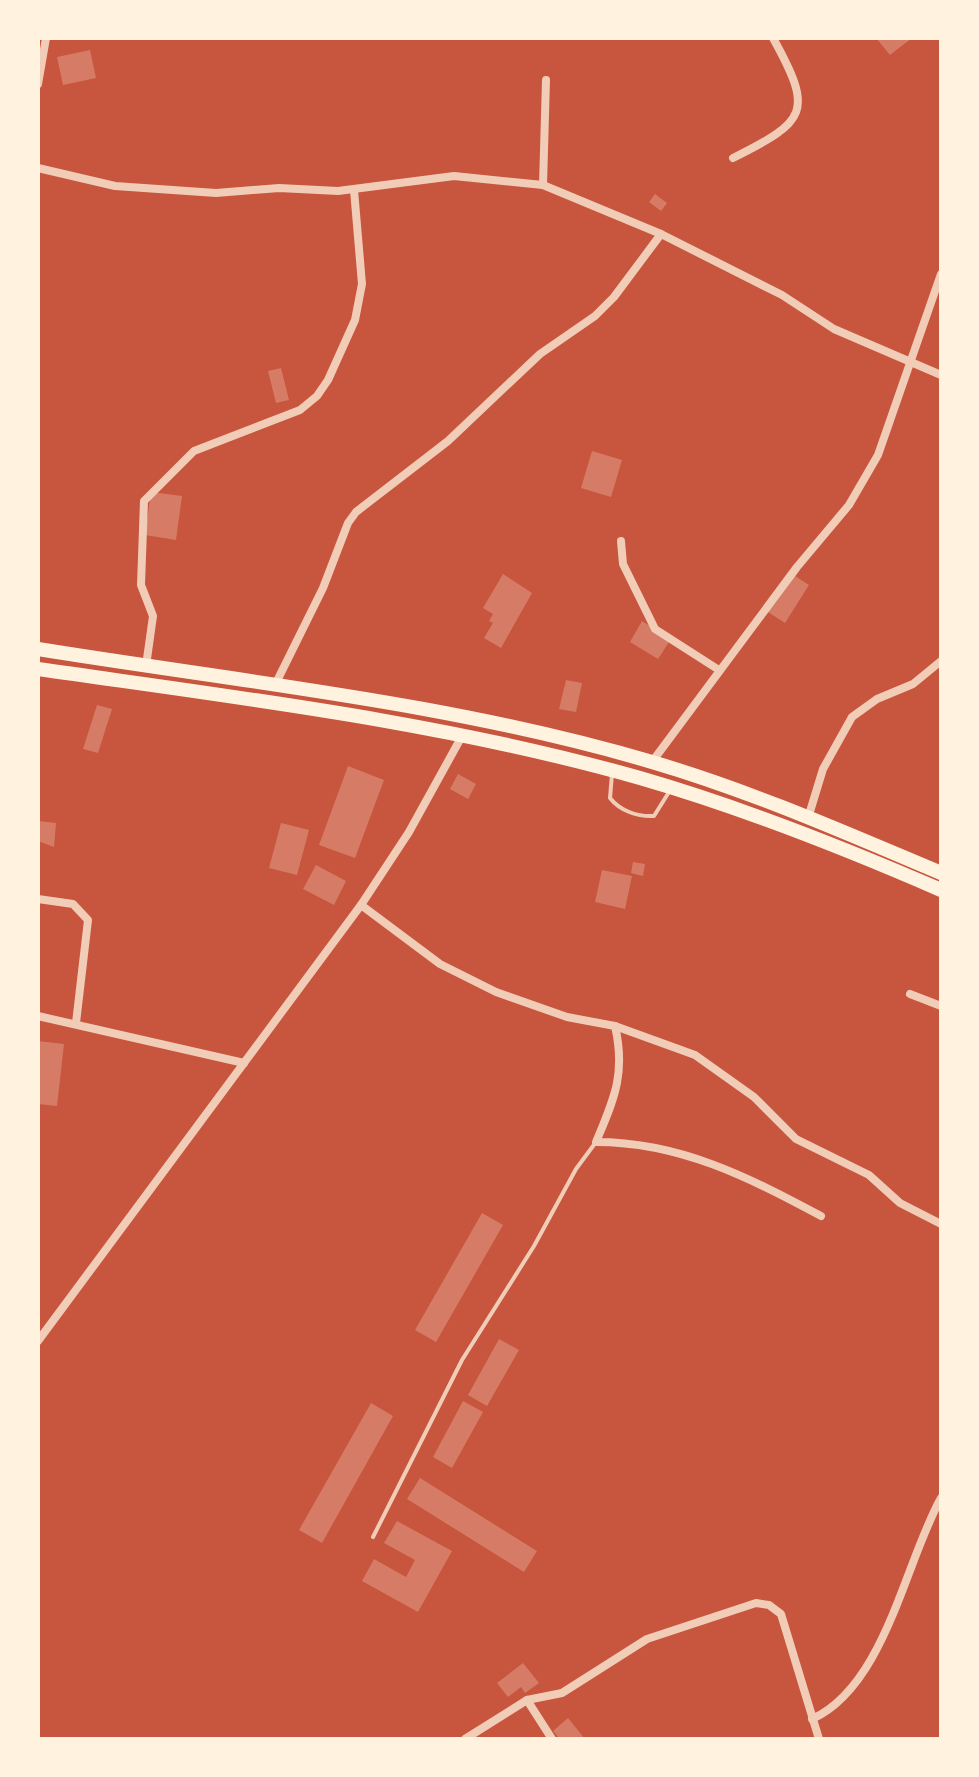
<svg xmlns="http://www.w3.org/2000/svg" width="979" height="1777" font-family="'Roboto Serif',serif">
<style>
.building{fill:#d67c66}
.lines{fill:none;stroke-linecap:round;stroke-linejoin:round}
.service{stroke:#f1ccb7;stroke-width:4}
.minor{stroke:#f1ccb7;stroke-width:8}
.trunk{stroke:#fff3e0;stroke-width:14}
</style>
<rect width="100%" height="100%" fill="#c8553d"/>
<g class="building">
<polygon points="876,38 912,38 890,55"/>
<polygon points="90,50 96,78 63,85 57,57"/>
<polygon points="655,194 667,203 661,211 649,202"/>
<polygon points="281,368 289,400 276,403 268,371"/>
<polygon points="592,451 622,460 611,497 581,488"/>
<polygon points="151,492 182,496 176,540 145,535"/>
<polygon points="503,574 532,593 501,648 484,638 493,623 489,621 493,614 483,608"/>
<polygon points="792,574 809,585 785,623 768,612"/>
<polygon points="642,621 671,639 658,659 630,642"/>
<polygon points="566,680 582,683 576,712 559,709"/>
<polygon points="97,705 112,709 98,753 83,749"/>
<polygon points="348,766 384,780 355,858 319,845"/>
<polygon points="458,774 476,784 468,799 450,789"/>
<polygon points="38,821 56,823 54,847 38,841"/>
<polygon points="281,823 309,830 297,875 269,868"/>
<polygon points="633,862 645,864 643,876 631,873"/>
<polygon points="316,865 346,881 334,905 303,889"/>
<polygon points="602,870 632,876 625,909 595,902"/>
<polygon points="38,1041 64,1044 57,1106 38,1104"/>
<polygon points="482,1213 503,1225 436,1342 415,1330"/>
<polygon points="499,1339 519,1350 487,1406 468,1395"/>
<polygon points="463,1401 483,1412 452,1468 433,1457"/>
<polygon points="371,1403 393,1416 322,1543 299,1530"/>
<polygon points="420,1478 537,1551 524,1572 407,1499"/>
<polygon points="397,1521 452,1551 418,1612 362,1581 374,1559 406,1577 415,1560 384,1543"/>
<polygon points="523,1663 539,1683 525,1693 521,1687 508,1697 497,1683"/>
<polygon points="568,1718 585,1739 560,1739 553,1731"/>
</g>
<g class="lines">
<g class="service">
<path d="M 612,774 L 610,798 C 620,811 638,817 654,816 L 669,792"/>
<polyline points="373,1537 462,1360 534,1246 576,1169 596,1142"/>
</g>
<g class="minor">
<polyline points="38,84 46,38"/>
<path d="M 733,158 C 807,121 814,112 773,38"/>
<polyline points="38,168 115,186 216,193 279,188 338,191 454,176 543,185 661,234 782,295 834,329 941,375"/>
<polyline points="543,185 546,80"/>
<polyline points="621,541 623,564 655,629 719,670"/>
<polyline points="146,666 153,616 141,585 144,501 194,451 300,410 317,396 328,380 355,320 362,284 354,190"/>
<polyline points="275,685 323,588 348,523 356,512 448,441 540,354 595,316 614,297 661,234"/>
<polyline points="652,762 797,567 849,505 878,455 941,274"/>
<polyline points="808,818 823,769 852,717 877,699 913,684 941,661"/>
<polyline points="38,899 73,904 88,920 76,1023"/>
<polyline points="361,905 440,964 496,992 567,1017 615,1026 695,1055 754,1097 796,1139 869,1175 900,1203 941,1224"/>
<polyline points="910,994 941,1006"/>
<polyline points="38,1016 244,1063"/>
<path d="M 615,1026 C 626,1074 614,1099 596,1142 C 680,1142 748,1177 821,1216"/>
<polyline points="38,1341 361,905 409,832 462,736"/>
<polyline points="527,1700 552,1739"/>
<path d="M 812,1719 C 885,1686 905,1562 941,1498"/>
<polyline points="465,1739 527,1700 562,1693 647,1639 756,1603 769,1605 781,1614 819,1739"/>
</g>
<g class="trunk">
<path d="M 38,649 C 242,682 453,703 652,762 C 751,791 846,833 941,873"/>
<path d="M 38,669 C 240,698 443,722 640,778 C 744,808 842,847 941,890"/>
</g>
</g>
<rect width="979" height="1777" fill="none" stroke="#fff3e0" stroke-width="80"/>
</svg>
